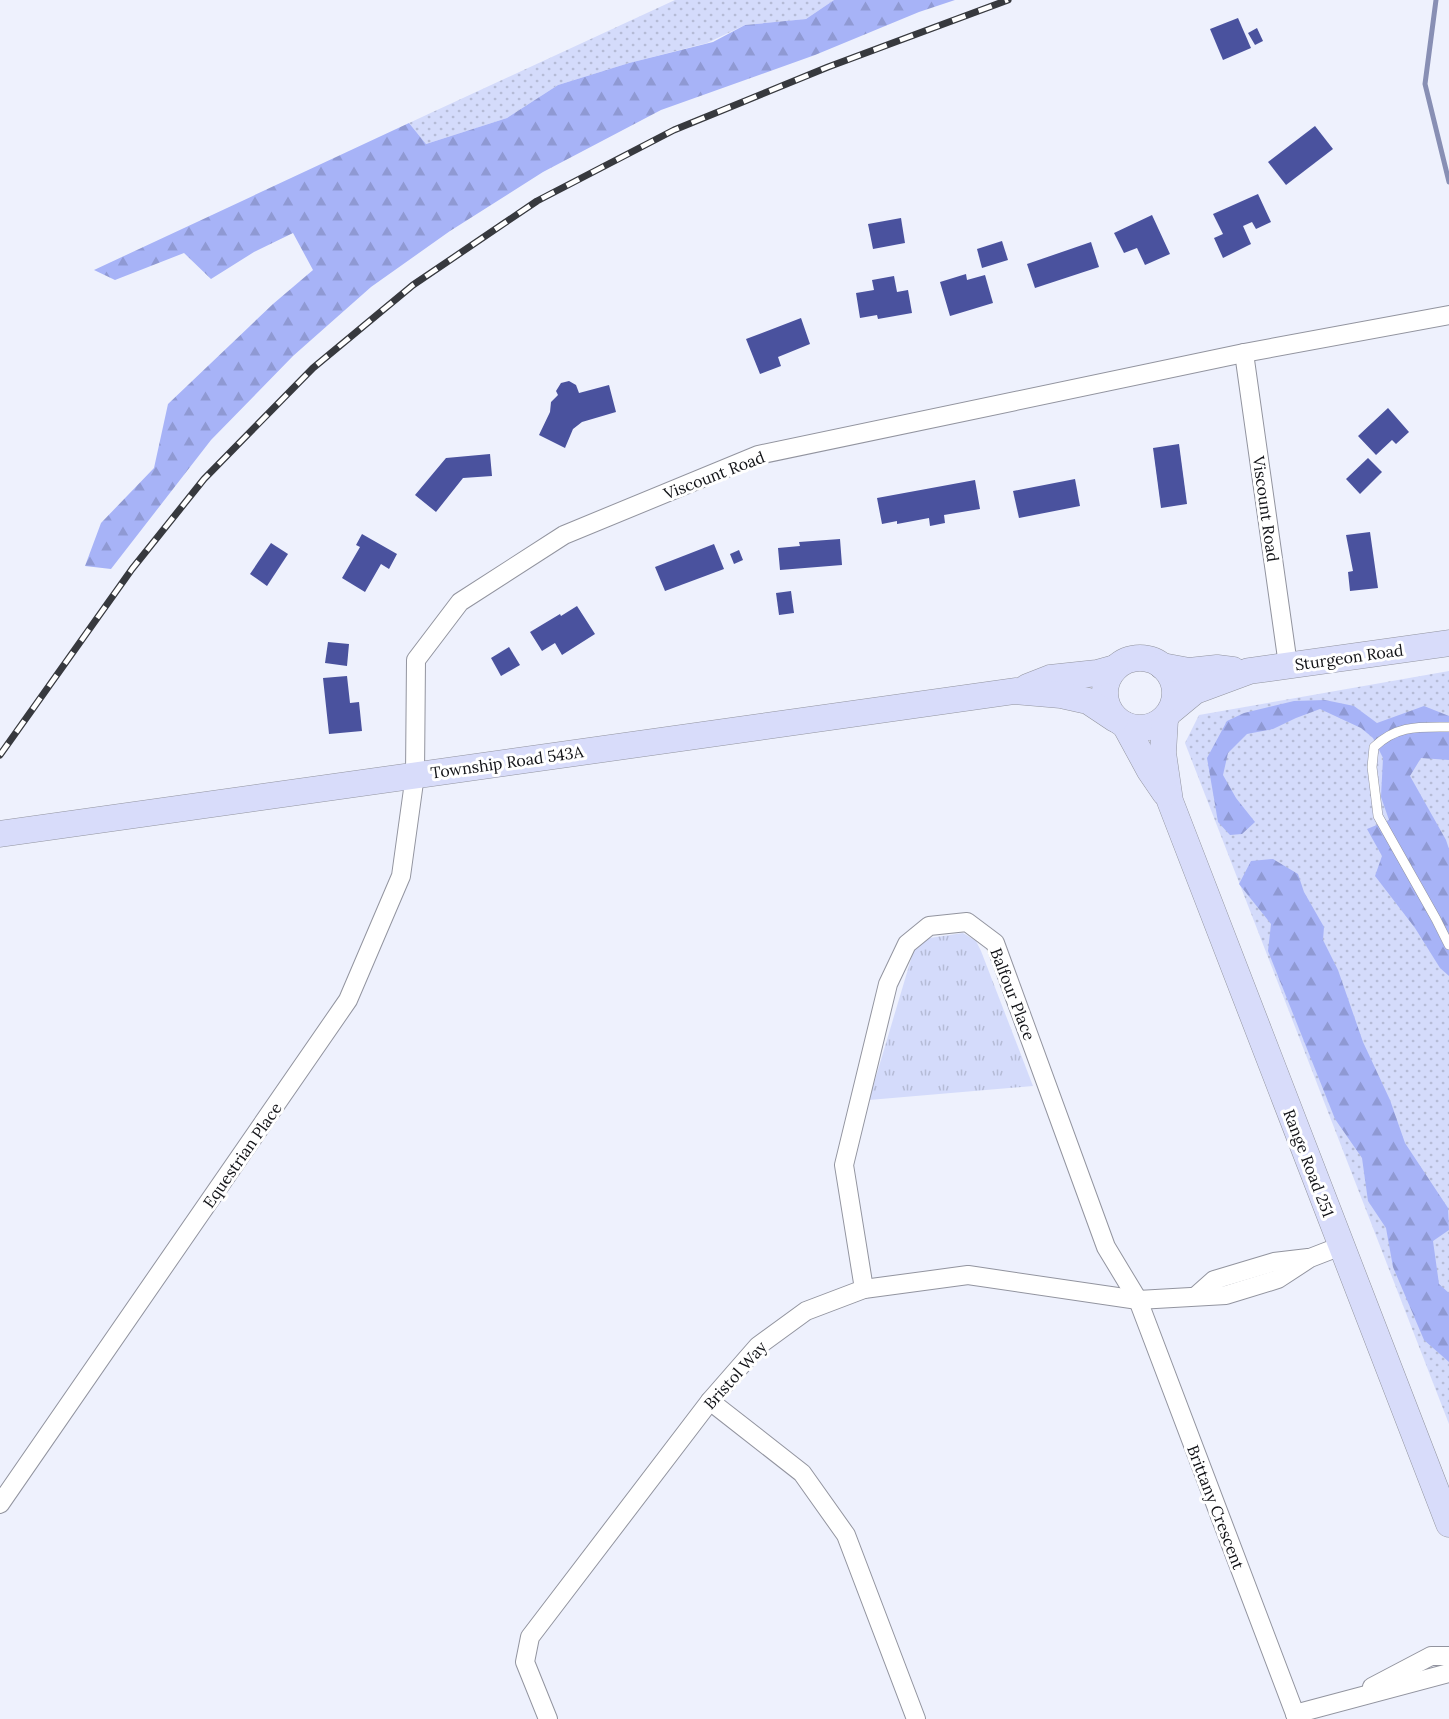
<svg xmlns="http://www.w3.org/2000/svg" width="1449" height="1719" font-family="Lora,serif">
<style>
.grass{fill:url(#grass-dots)}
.forest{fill:url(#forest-firs)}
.park{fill:url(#park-tufts)}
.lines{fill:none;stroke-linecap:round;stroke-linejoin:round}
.stream{stroke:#888fb4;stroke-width:5}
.building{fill:#4a529e}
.lane-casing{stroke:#92949f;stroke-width:10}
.street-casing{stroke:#92949f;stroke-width:20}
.secondary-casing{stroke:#92949f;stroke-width:27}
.lane{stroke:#fff;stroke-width:9}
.street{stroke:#fff;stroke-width:18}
.secondary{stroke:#d8dcfa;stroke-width:26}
.rail-casing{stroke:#37393e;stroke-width:7}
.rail{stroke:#fff;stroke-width:4.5;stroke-dasharray:14;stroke-linecap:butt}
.labels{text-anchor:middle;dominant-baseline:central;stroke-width:6;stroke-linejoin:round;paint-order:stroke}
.street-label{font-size:16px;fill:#111216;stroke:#fff}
</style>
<defs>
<pattern id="grass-dots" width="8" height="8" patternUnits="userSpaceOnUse" patternTransform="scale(1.5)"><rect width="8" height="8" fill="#d4dbfb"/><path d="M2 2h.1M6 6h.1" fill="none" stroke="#b5bbd6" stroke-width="1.8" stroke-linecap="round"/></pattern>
<pattern id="forest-firs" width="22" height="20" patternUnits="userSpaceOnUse" patternTransform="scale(1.5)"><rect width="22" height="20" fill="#a7b3f7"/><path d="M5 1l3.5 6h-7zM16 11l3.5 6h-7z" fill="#8f99d3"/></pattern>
<pattern id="park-tufts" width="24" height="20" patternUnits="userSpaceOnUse" patternTransform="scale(1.5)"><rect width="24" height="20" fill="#d4dbfb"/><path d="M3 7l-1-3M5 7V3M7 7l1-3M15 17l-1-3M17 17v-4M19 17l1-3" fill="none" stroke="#b5bbd6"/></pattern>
</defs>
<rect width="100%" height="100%" fill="#eef1fd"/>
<g class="grass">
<polygon points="675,0 834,0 806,19 745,25 707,43 629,63 558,85 507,118 426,144 409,123"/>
<polygon points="1449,671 1449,1424 1185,743 1199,715"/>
</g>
<g class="forest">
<polygon points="834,0 955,0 919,12 815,55 661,110 543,172 450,231 371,287 293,356 211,440 111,569 85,566 101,523 154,468 168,404 273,304 313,270 293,233 254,252 211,279 184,253 115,280 94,270 409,123 426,144 507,118 558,85 629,63 713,42 745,25 806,19"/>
<polygon points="1325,700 1354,706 1377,723 1424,706 1449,716 1449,760 1421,758 1410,776 1446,840 1449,849 1449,976 1440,968 1415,928 1375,876 1382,856 1367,829 1389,820 1381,797 1383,758 1373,738 1361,728 1320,709 1296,718 1273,729 1247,734 1228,753 1223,775 1236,798 1255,822 1242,834 1230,835 1218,822 1207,758 1227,721 1244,713 1294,701"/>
<polygon points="1273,859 1298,874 1304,892 1324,927 1323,940 1338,970 1363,1042 1390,1100 1405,1143 1448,1208 1449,1230 1433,1241 1439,1284 1449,1293 1449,1362 1424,1340 1393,1267 1386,1228 1368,1201 1362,1158 1335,1119 1268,951 1271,924 1239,884 1251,861"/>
</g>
<polygon class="park" points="963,933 976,941 981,951 1033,1086 869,1100 914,949 923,939"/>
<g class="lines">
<polyline class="stream" points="1436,0 1425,84 1449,182"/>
</g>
<g class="building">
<polygon points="1238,18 1251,48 1223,60 1210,29"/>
<polygon points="1257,28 1263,41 1255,45 1248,33"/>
<polygon points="1315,126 1333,149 1286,185 1268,162"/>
<polygon points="1258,194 1271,222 1256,229 1252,222 1243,226 1251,244 1223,258 1214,238 1223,234 1213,214"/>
<polygon points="1152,215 1170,254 1145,265 1137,248 1124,253 1114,233"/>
<polygon points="901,218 905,243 873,249 868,224"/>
<polygon points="1002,241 1008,260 982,268 977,249"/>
<polygon points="1091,242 1099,267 1035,288 1027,264"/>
<polygon points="966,274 967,280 985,275 993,303 950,316 940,282"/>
<polygon points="894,276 897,292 908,290 912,313 878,319 877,315 860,318 856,293 874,290 872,280"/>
<polygon points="801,318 810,344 778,357 781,366 760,374 746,339"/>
<polygon points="569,381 576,385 579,393 609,385 616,412 582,422 573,429 565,448 539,435 550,412 551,402 558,395 556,391 561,383"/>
<polygon points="1388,408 1409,432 1396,444 1392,440 1376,455 1358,436"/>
<polygon points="1179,444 1187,504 1161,508 1153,448"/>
<polygon points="490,454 492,476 463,478 436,512 415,495 446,458"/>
<polygon points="1368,458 1382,472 1360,494 1346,479"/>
<polygon points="1075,479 1080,506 1019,518 1013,491"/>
<polygon points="975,480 980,509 944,515 945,523 930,526 929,518 897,524 897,521 882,524 877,498"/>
<polygon points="1370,532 1378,588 1350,591 1348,572 1353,571 1346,535"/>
<polygon points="362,534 397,554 389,569 381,564 365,592 342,578 360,547 356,545"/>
<polygon points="840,539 842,565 780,570 778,548 800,546 799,542"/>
<polygon points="271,543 288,554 267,586 250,574"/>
<polygon points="714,544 724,569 665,591 655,567"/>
<polygon points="739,550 743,560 734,564 730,554"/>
<polygon points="791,591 794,613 779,615 776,593"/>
<polygon points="577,606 595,634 562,655 555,643 542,651 530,632 560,614 561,616"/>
<polygon points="328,642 349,644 347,666 325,663"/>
<polygon points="509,647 520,665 501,676 491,658"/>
<polygon points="347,676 350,703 359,702 362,731 329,734 323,678"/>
</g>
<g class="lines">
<g class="lane-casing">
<path id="lane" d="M 1449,727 C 1418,727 1397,725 1374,747 L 1372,767 L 1378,816 L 1436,919 L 1449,945"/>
</g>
<g class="street-casing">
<g id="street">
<polyline points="1244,353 1288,665"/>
<polyline points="864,1289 844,1165 888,984 907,944 929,926 967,922 995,943 1106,1247 1138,1300 1297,1719"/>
<polyline points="1196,1296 1214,1280 1274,1262 1308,1258"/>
<polyline points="710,1401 802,1473 846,1535 916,1719"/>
<polyline points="0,1504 348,1000 401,876 415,775 416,660 460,602 564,535 758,455 1244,353 1449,315"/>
<polyline points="1372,1687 1431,1656 1449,1656"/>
<polyline points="1295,1714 1449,1673"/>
<polyline points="548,1719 525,1662 530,1637 710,1401 758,1346 806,1311 864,1289 968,1275 1138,1300 1226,1295 1278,1279 1310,1258 1341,1246"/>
</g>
</g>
<g class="secondary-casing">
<g id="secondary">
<circle cx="1140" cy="693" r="35"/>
<polyline points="1162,666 1189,671 1217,668 1233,670"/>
<polyline points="1027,687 1050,678 1097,673 1115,668"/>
<polyline points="1172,710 1195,691 1249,671 1449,643"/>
<polyline points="1165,719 1163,753 1170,801 1449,1524"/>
<polyline points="1125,725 1150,771 1165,793"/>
<polyline points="0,834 1015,691 1061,695 1088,701 1115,719"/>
</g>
</g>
<use href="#lane" class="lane"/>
<use href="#street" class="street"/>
<use href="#secondary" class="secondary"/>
<g class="rail-casing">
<polyline id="rail" points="0,755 132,569 204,479 313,368 413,285 537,201 674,130 828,67 1008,0"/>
</g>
<use href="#rail" class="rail"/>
</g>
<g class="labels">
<g class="street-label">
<text transform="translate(714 475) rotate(-21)">Viscount Road</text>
<text transform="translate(1266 509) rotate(82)">Viscount Road</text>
<text transform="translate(1349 657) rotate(-8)">Sturgeon Road</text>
<text transform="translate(507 762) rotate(-8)">Township Road 543A</text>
<text transform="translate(1013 994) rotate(69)">Balfour Place</text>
<text transform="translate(242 1155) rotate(-55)">Equestrian Place</text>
<text transform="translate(1309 1163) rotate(69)">Range Road 251</text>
<text transform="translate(735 1375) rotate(-48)">Bristol Way</text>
<text transform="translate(1216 1507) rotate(69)">Brittany Crescent</text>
</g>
</g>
</svg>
